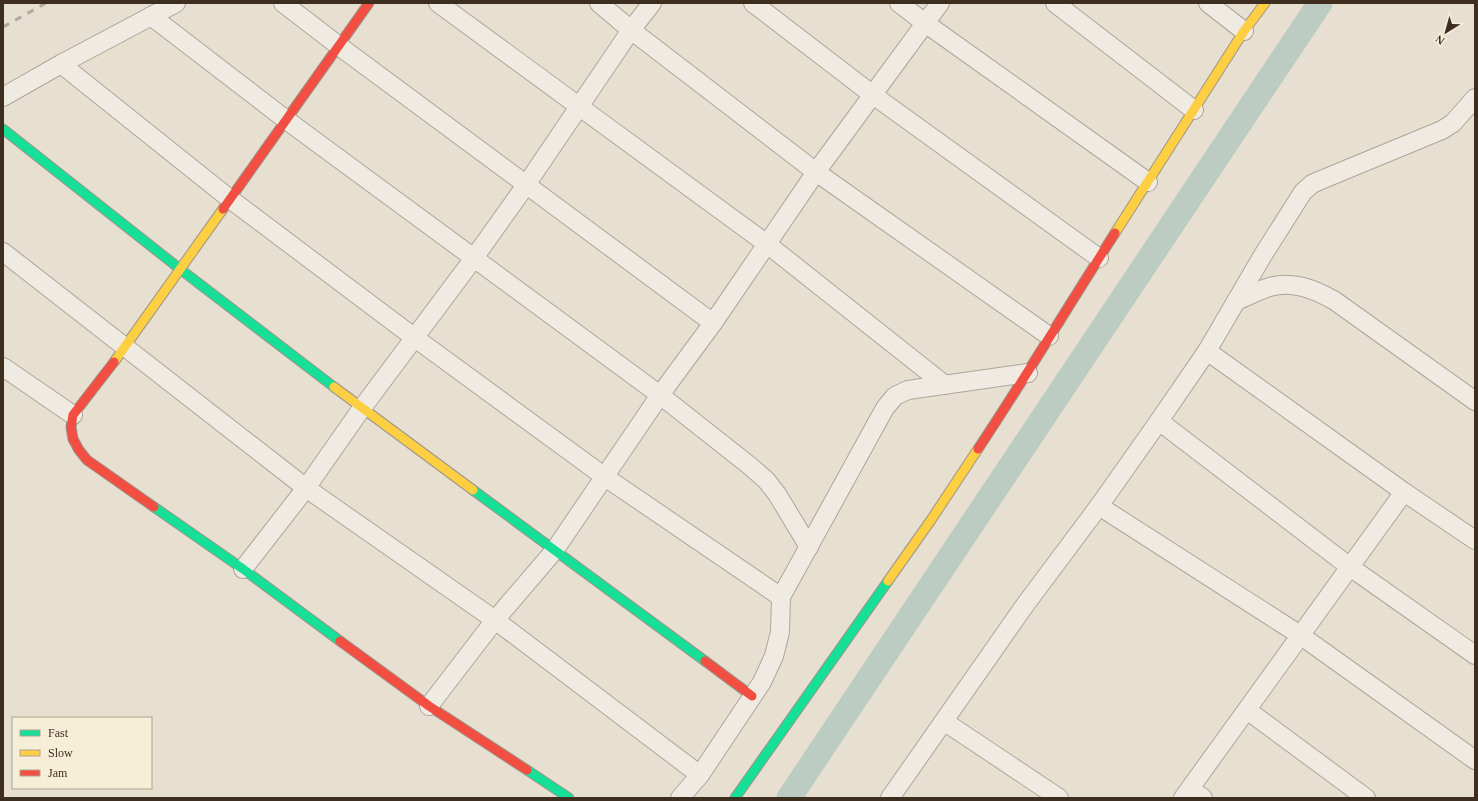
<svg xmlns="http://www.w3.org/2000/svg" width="1478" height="801" font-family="Georgia,serif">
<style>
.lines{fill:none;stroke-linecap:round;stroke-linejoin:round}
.canal{stroke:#bcccc2;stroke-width:25}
.street-casing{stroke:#ada599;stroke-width:20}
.fast-casing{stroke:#9c958a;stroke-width:11}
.slow-casing{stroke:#9c958a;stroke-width:11}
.jam-casing{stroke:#9c958a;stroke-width:11}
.street{stroke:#efebe3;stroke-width:18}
.fast{stroke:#16e098;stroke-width:9}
.slow{stroke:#ffcf43;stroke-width:9}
.jam{stroke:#f24e42;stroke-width:9}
.rail{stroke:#afaaa2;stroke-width:3;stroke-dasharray:7 7;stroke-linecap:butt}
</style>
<rect width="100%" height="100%" fill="#e7e0d1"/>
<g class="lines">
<polyline class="canal" points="789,798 1320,3"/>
<g class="street-casing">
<g id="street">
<polyline points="283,3 339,46 713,323"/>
<polyline points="438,3 767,244 945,385"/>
<polyline points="599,3 631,30 816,172 1049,336"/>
<polyline points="753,3 873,95 1099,258"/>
<polyline points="899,3 925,23 1148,182"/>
<polyline points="1055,3 1194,110"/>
<polyline points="1208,3 1244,31"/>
<polyline points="151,16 285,119 660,395 750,466 766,480 777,494 809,547"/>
<polyline points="61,64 230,199 415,338 605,477 781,597"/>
<polyline points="3,97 61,64 176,3"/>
<polyline points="3,252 306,488 495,620 700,775"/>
<path d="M 1236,301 C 1247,297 1259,290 1270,287 C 1293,280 1316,290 1335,301 L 1475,401"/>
<polyline points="1207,351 1404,492 1475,540"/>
<polyline points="3,367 73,415"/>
<polyline points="1159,421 1350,567 1475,655"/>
<polyline points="1099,506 1300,635 1475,760"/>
<polyline points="243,569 306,488 362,408 474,258 526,185 631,30 652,3"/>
<polyline points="429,706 495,620 554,551 660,395 713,323 816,172 940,3"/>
<polyline points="1247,710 1366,798"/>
<polyline points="945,722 1059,798"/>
<polyline points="1190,789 1203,798"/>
<polyline points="680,798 700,775 762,682 774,656 780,632 781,597 885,408 895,396 908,390 1028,373"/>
<polyline points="890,798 1025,605 1099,506 1159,421 1207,351 1263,255 1303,192 1312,184 1321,180 1442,130 1453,123 1475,98"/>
<polyline points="1183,798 1404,492"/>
</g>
</g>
<g class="fast-casing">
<g id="fast">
<polyline points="3,129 180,269 334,387"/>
<polyline points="473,490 705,661"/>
<polyline points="154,507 243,569 340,641"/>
<polyline points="527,770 569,798"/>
<polyline points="735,798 888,581"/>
</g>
</g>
<g class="slow-casing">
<g id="slow">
<polyline points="1115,233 1244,31 1265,3"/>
<polyline points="114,362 223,209"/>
<polyline points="334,387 473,490"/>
<polyline points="888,581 931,520 978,449"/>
</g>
</g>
<g class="jam-casing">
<g id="jam">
<polyline points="223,209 369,3"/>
<polyline points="114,362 73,415 71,427 73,439 79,450 87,460 154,507"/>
<path d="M 978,449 C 1025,378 1069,305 1115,233"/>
<polyline points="340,641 429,706 527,770"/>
<polyline points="705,661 752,696"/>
</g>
</g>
<use href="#street" class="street"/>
<use href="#fast" class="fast"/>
<use href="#slow" class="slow"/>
<use href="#jam" class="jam"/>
<polyline class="rail" points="3,27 46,3"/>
</g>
<rect width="1478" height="801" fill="none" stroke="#3d2e20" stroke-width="8"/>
<rect x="12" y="717" width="140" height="72" fill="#f7eed8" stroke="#ada18e"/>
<rect x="20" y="730" width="20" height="6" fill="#16e098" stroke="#ada18e"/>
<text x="48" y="737" font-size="12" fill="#3d2e20">Fast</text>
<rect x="20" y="750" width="20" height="6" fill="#ffcf43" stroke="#ada18e"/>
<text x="48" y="757" font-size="12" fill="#3d2e20">Slow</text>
<rect x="20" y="770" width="20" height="6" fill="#f24e42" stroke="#ada18e"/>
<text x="48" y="777" font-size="12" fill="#3d2e20">Jam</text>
<g transform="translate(1446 32) rotate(217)" stroke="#f7eed8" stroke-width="3" paint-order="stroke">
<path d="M0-3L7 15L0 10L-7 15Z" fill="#3d2e20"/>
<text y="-6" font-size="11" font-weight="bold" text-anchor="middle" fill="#3d2e20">N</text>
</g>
</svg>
